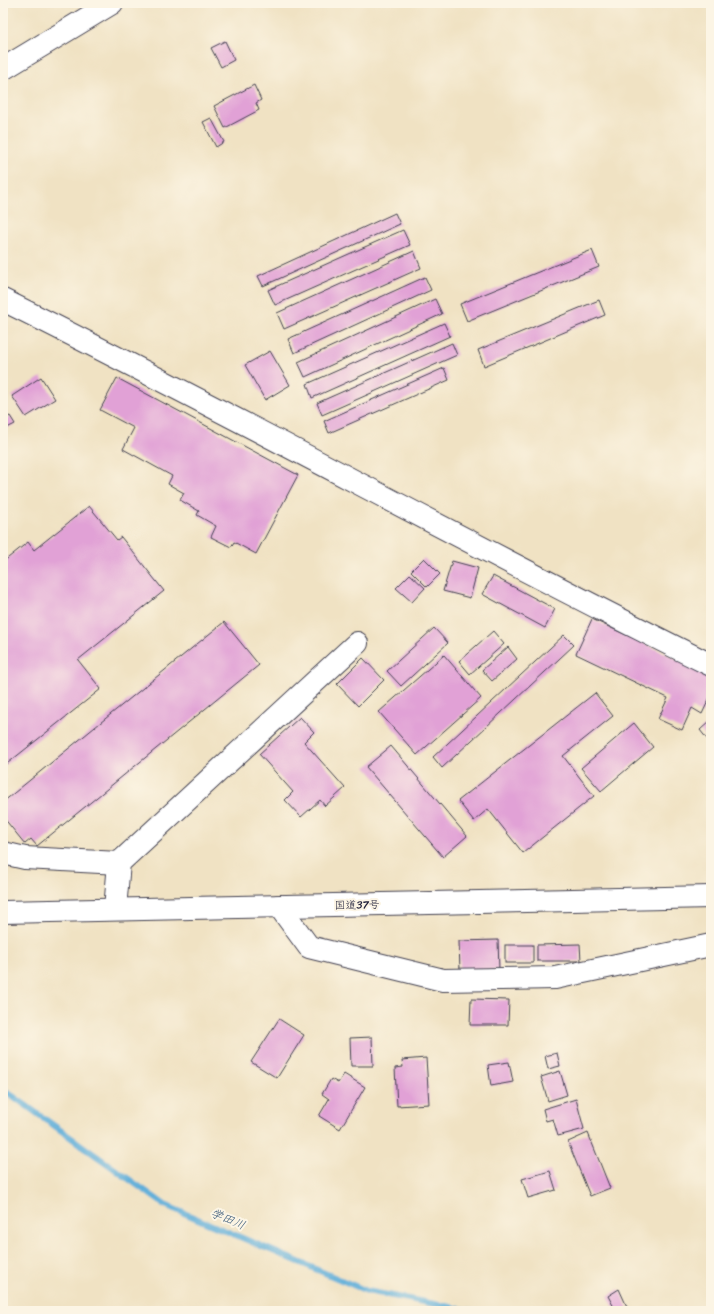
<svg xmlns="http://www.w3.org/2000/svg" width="714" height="1314" font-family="Sriracha,'Klee One',sans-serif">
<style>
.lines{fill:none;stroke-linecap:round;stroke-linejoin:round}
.stream{stroke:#5faed9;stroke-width:6}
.building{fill:#e1a1d6}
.minor-casing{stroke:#413f4f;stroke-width:24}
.highway-casing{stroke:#413f4f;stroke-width:24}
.minor{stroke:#fff;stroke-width:22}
.highway{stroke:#fff;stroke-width:22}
.labels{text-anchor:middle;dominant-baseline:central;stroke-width:4;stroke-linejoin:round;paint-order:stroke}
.street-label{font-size:11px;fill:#22223b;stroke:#fcf5e5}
.water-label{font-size:12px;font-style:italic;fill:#3a5a7a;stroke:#fcf5e5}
</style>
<rect width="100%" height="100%" fill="#fcf5e5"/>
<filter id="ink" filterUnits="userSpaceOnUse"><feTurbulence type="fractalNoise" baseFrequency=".025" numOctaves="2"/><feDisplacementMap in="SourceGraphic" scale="8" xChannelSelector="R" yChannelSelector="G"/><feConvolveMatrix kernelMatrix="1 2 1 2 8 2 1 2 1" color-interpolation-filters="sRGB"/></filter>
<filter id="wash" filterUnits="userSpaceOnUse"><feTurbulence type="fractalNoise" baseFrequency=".012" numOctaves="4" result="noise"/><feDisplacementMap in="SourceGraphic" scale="16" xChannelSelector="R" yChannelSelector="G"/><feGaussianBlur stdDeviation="0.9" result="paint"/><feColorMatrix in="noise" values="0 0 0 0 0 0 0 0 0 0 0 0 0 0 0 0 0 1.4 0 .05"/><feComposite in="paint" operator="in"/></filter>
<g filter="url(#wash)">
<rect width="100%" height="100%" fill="#f0e2c3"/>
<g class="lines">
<polyline class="stream" points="3,1089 165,1205 367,1291 471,1311"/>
</g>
<g id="blocks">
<g class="building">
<polygon points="225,41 234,60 221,67 211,48"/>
<polygon points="254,85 261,100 256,103 259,110 225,128 214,106"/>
<polygon points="211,118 224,142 216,147 203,122"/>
<polygon points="395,213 400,224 263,286 258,276"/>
<polygon points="403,230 410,245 275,305 268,290"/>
<polygon points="592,250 599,267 467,321 460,304"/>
<polygon points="414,251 421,268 284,329 277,313"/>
<polygon points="425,277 431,290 294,353 288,339"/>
<polygon points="435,299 442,314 305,377 298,362"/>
<polygon points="599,300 605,315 484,366 478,350"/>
<polygon points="444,323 450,336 312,398 307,384"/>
<polygon points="452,343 457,355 322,415 317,403"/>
<polygon points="270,351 290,385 265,400 245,365"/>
<polygon points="444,368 449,380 329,433 324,421"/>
<polygon points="41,377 55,399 26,417 12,396"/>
<polygon points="117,378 298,475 256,554 234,542 231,547 211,537 216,526 197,515 199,511 180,500 184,493 168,484 172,476 123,449 134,428 100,410"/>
<polygon points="10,416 15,424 3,430 3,419"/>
<polygon points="89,506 117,540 121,537 164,591 78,660 101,689 3,767 3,562 28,542 34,550"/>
<polygon points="424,558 440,574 427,587 411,571"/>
<polygon points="452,561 478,568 470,598 443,591"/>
<polygon points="410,574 425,588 412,602 396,588"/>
<polygon points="493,576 555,609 545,628 482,594"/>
<polygon points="592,619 711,675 711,695 702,714 692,708 682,730 658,719 668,698 576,654"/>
<polygon points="224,622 259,665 37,846 31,839 25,844 3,817 3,802"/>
<polygon points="434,628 448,643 401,686 387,671"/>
<polygon points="493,631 504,644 470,674 459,661"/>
<polygon points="564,635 574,645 442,768 433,757"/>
<polygon points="508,647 517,659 492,681 482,670"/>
<polygon points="444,655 481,698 417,755 379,712"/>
<polygon points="363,658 384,680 358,706 337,684"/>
<polygon points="595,693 613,716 563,756 594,796 523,853 488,809 474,821 458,801"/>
<polygon points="300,717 314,732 304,742 345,788 325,806 320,800 301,817 285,800 293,792 259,754"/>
<polygon points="711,720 711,744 700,730"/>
<polygon points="634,723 653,747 601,791 581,768"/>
<polygon points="391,746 467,836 443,857 366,767"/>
<polygon points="498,940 499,970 460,971 459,941"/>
<polygon points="580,944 581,961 537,961 537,945"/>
<rect x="505" y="945" width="28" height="18"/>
<polygon points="471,999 509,1000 508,1025 470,1025"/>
<polygon points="279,1019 304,1035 277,1078 251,1062"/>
<polygon points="372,1037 373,1066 351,1066 350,1038"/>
<polygon points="557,1053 560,1066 548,1069 545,1056"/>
<polygon points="426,1058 429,1104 397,1106 395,1068 403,1067 402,1060"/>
<polygon points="509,1062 513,1082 491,1086 488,1065"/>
<polygon points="560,1071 567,1095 548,1101 541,1077"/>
<polygon points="344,1074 365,1087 340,1129 319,1116 329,1099 322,1094 331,1079 338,1083"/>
<polygon points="576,1099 584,1129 558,1136 553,1119 546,1121 543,1109"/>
<polygon points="588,1133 610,1188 590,1196 568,1142"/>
<polygon points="550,1171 556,1190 528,1198 522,1179"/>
<polygon points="619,1289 629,1311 616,1311 608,1296"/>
</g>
</g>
</g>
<g filter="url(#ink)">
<use href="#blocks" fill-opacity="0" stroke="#413f4f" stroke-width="1"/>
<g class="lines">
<g class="minor-casing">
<g id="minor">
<polyline points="3,69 112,3"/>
<path d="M 3,300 C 241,418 473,547 711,665"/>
<polyline points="3,853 25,858 119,863"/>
<polyline points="279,906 309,947 443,980 555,978 711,945"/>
<polyline points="115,909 119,863 357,643"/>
</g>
</g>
<g class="highway-casing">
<polyline id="highway" points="3,912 711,897"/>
</g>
<use href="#minor" class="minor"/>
<use href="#highway" class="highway"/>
</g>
</g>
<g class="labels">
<g class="street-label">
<text transform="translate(357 905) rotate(-1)">国道37号</text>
</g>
<g class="water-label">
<text transform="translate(228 1219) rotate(23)">学田川</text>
</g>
</g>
<rect width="714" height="1314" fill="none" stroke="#fcf5e5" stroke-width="16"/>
</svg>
